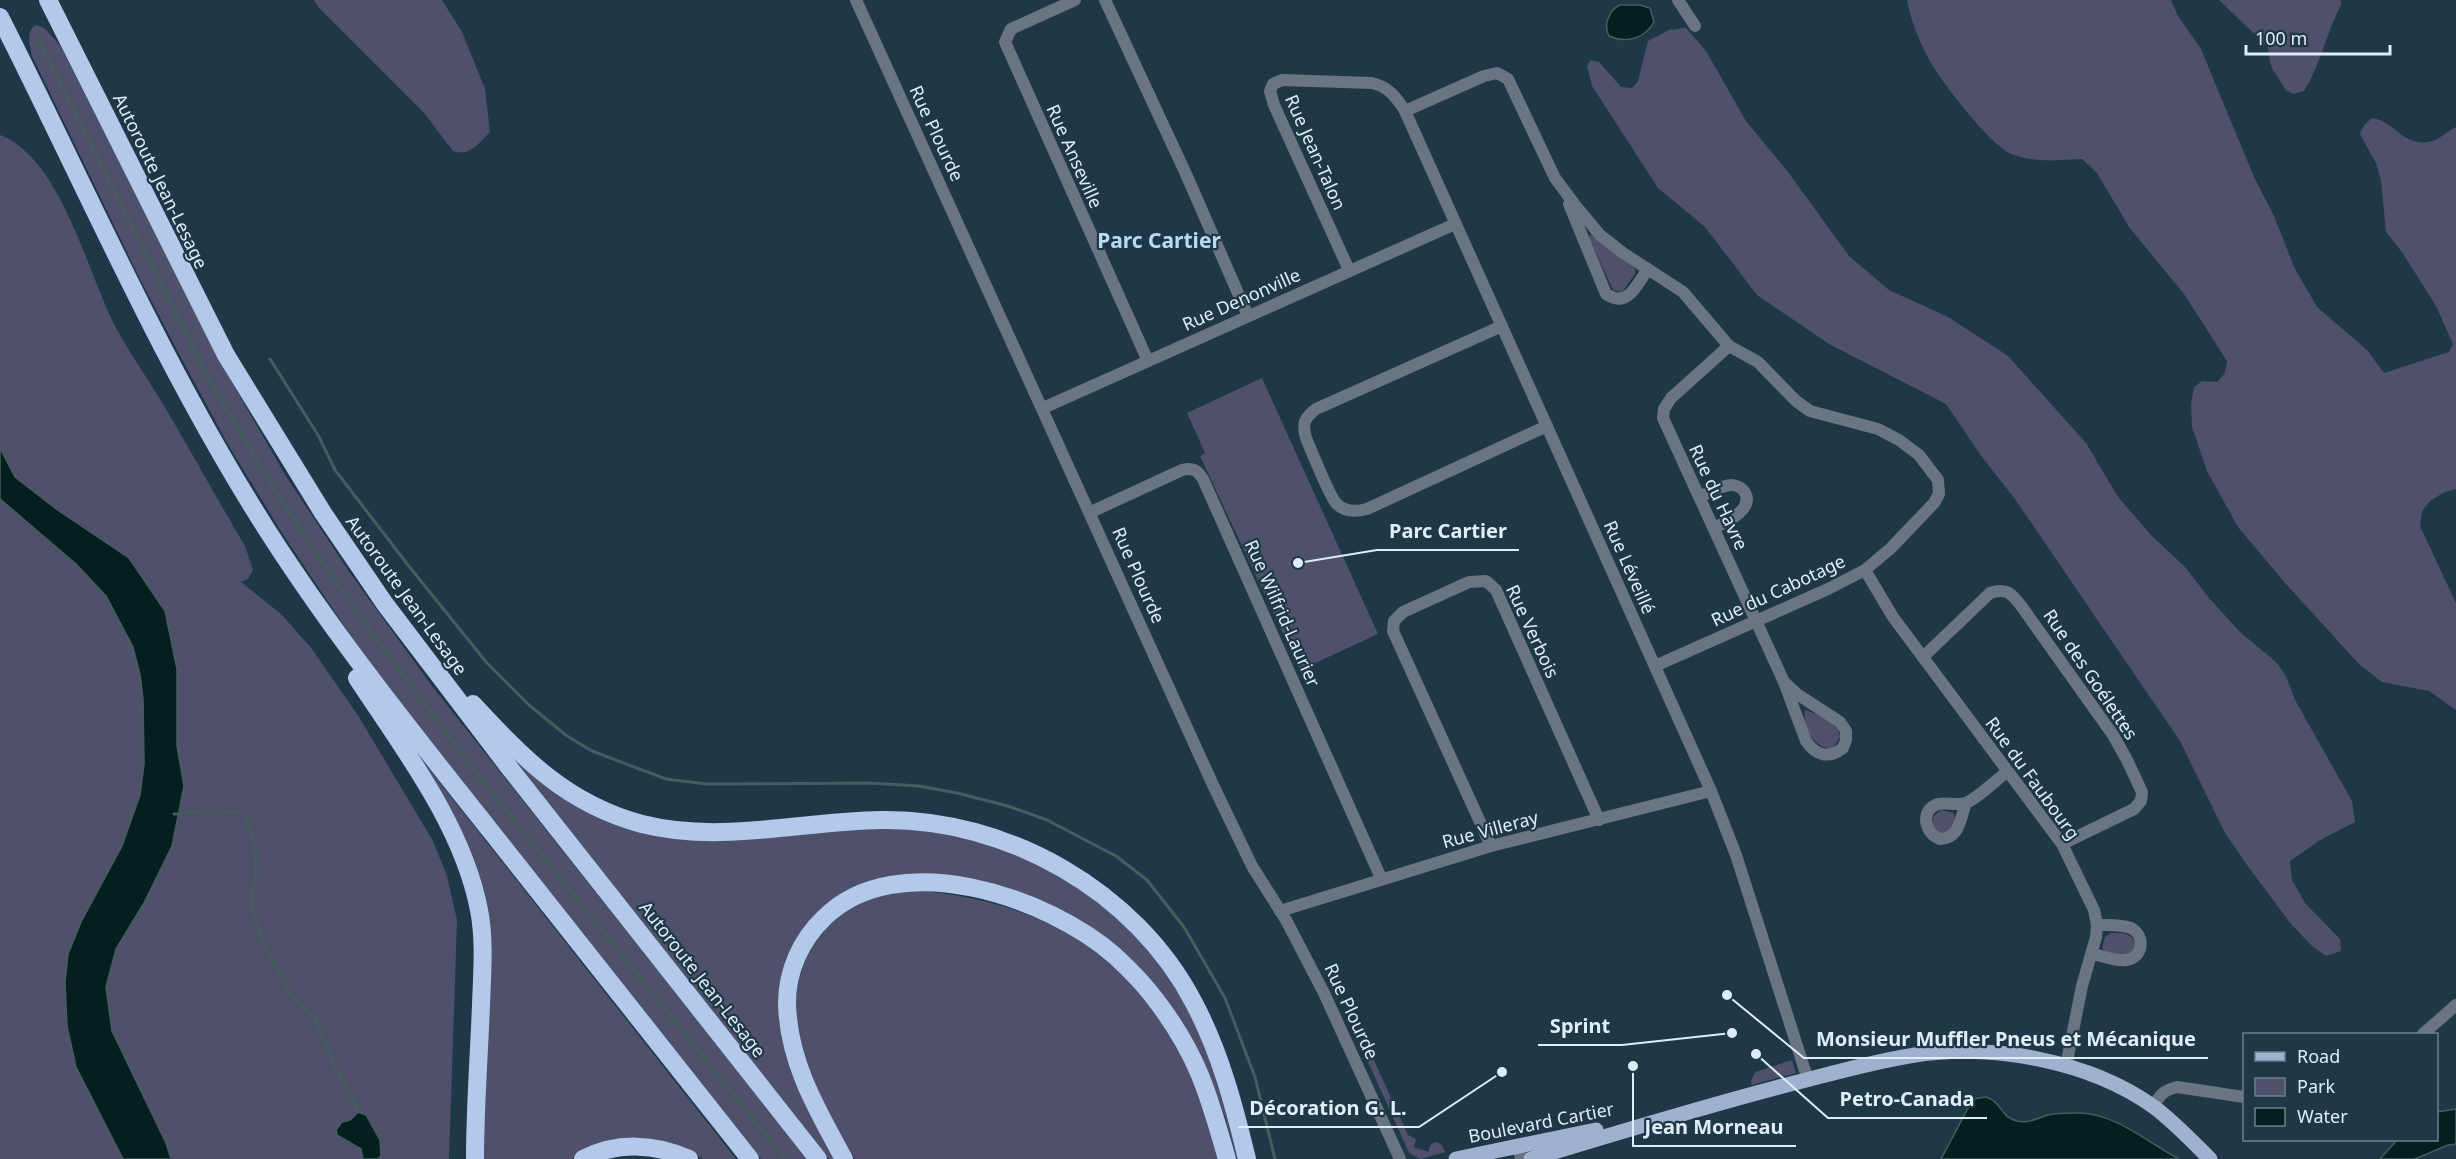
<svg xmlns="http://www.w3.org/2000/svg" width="2456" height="1159" font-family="'Noto Sans',sans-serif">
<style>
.green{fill:#4f516a}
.water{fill:#041f1e;stroke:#455d5f;stroke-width:1.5}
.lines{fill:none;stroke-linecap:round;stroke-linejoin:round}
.stream{stroke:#455d5f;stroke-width:3}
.street{stroke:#6a7482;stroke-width:12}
.primary{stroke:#9eb1ce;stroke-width:15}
.highway{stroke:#b3c9ec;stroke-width:18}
.labels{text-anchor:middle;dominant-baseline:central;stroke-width:4.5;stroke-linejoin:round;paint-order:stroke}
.street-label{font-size:18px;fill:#deedf7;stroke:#1f3848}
.quarter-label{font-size:21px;font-weight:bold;fill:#bcdaee;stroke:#1f3848}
.leader{fill:none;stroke:#deedf7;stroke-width:2}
.callout-dot{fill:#deedf7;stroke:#1f3848;stroke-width:2}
.callout-label{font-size:20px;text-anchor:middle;font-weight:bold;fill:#deedf7;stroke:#1f3848;stroke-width:4.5;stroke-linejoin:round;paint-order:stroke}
</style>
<rect width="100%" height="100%" fill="#1f3848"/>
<g class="green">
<path d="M 314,0 L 442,0 L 462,32 L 485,89 L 490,132 C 479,143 470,157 453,151 L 424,113 L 320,9 Z"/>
<path d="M 1907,0 L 2171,0 L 2178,16 L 2201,49 L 2254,177 L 2274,216 L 2294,267 L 2317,307 L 2367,350 L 2384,373 L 2449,352 L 2453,344 L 2436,306 L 2402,252 L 2386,232 L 2381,181 L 2376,163 L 2360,134 L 2364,125 L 2372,118 C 2396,122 2405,149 2432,141 C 2440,139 2448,131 2456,127 L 2456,489 L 2443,493 L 2430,501 L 2422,511 L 2420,526 L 2456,603 L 2456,710 L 2429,691 L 2382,682 L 2359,664 L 2285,583 L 2238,527 L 2207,471 L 2192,427 L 2191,404 L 2194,387 L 2202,381 L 2217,382 L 2225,373 L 2227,361 L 2184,294 L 2129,227 L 2097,173 L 2082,159 C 2058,160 2037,163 2014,155 C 1993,149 1947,88 1934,68 C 1922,48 1911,23 1907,0 Z"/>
<path d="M 2219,0 L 2341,0 L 2341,5 C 2326,33 2321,64 2304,91 L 2293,94 L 2286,90 L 2273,70 L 2270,62 L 2268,47 Z"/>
<path d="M 36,25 L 44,28 L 60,45 L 219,360 L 287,478 L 350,573 L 432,686 L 807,1159 L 761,1159 L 398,701 L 359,648 L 284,536 L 230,448 L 178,352 L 138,275 L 32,56 C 30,44 25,32 36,25 Z"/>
<polygon points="1686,28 1706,51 1746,121 1788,172 1849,256 1889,290 1948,317 2008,356 2086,443 2118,497 2152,536 2186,568 2209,598 2240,632 2276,662 2286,676 2295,700 2352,801 2355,822 2320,840 2290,861 2292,880 2305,903 2340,939 2341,951 2326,956 2312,946 2291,924 2247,865 2225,833 2180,741 2015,499 1982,457 1946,404 1829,344 1757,295 1705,227 1658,188 1592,86 1587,66 1591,60 1599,62 1621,87 1632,88 1638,81 1648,41 1669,30"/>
<path d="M 0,135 C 61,158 87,272 115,326 C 129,352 147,378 163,404 C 191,451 217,499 245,546 L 253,570 L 248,579 L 241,582 L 281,614 L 312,649 L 359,717 L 433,841 L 447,876 L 457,920 L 449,1159 L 377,1159 L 381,1155 L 380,1140 L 366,1115 L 342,1138 L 362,1149 L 363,1159 L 171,1159 L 166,1142 L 111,1031 L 106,987 L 116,949 L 144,903 L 172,846 L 184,786 L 177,746 L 177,669 L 56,509 L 15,477 L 0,448 Z"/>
<polygon points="1590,234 1635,269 1635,274 1622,292 1613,290 1589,238"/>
<polygon points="1262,378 1378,634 1300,670 1200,456 1205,453 1187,413"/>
<polygon points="0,499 76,564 106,596 133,647 140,675 143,699 144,764 140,795 122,846 81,922 68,954 65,982 76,1067 123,1159 0,1159"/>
<path d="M 1805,710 C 1818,714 1838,722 1840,737 L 1833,748 C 1815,751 1802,727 1805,710 Z"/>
<polygon points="511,755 615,823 908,827 1001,846 1059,874 1118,918 1163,966 1207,1043 1241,1159 1237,1159 1225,1117 1208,1071 1154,989 1008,892 849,891 782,990 839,1159 829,1159"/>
<polygon points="419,756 736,1159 704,1159 689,1152 580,1154 572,1159 482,1159 489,935"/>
<polygon points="1941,810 1954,813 1955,820 1950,832 1940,833 1933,829 1933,817"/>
<path d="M 924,891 C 1049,904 1132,957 1191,1068 C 1203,1091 1212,1133 1221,1159 L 855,1159 C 831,1119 806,1076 798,1030 C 790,986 805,945 839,917 C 852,905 870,895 887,893 C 899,891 912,892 924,891 Z"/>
<path d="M 2111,933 C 2123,933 2132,932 2136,946 L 2132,954 L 2120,956 L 2104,951 L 2102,948 L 2105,937 Z"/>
<polygon points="1370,1057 1373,1058 1408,1135 1416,1139 1414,1147 1428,1152 1431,1144 1436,1142 1442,1145 1445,1152 1421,1159 1409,1153 1368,1062"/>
<polygon points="1792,1060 1796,1073 1752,1085 1751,1081 1755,1072"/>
</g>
<g class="water">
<path d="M 1620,5 L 1640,5 L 1650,8 L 1654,22 C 1645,38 1627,44 1609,36 C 1603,25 1609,10 1620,5 Z"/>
<polygon points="0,448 15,477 56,509 129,558 165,611 177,669 177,746 184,786 172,846 144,903 116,949 106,987 112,1031 166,1143 171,1159 123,1159 76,1067 67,1026 65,982 68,954 81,922 122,846 140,795 144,764 143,699 140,675 133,647 106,596 76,564 0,499"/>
<path d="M 1986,1097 C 2002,1102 2000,1117 2017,1121 C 2029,1124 2037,1118 2048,1115 C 2056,1113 2067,1113 2076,1113 C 2115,1112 2146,1142 2179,1159 L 1941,1159 L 1973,1099 Z"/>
<polygon points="2456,1109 2456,1144 2448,1145 2415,1159 2380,1159 2397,1140 2436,1140 2437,1112"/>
<polygon points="358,1112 366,1115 380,1140 381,1156 377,1159 363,1159 361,1149 337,1135 336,1130 342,1122 350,1120"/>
</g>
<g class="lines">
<g class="stream">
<polyline points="37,37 206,374 266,476 309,543 364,622 477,774 785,1159"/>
<polyline points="270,359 318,435 335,470 408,565 487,663 529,705 567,736 592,751 666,779 706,784 870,783 919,786 957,793 1008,806 1047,820 1116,856 1147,880 1184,927 1225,998 1255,1077 1275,1159"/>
<path d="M 174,814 C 183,814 190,812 198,811 C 212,810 228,811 242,813 L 247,819 L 256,847 L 255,877 L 251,900 L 252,911 L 262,940 L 290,993 L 315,1018 L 335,1067 L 351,1095 L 358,1112"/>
</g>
<g class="street">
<polyline points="856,0 1213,785 1252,866 1286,920 1324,993 1400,1159"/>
<polyline points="1075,0 1011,29 1005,42 1148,361"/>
<polyline points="1105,0 1186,174 1248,316"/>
<polyline points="1678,0 1695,26"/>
<polyline points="1405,111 1484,76 1497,73 1508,79 1555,178 1575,205 1600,235 1623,253 1683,292 1729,346 1758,362 1796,401 1810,411 1878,429 1899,440 1919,455 1938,480 1939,494 1934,503 1891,548 1865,570 1828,589 1655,666"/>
<path d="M 1569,204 L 1606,294 C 1628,309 1637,284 1648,269"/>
<path d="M 1349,270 L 1274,105 L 1270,91 L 1273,84 L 1282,80 L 1372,83 C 1389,87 1396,97 1405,111 L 1711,791 L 1736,855 L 1808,1080"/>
<path d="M 1502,326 L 1316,409 C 1304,418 1302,424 1306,438 C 1312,452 1328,493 1336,503 C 1344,512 1356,512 1367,509 L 1547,426"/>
<path d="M 1729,346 L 1671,398 L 1664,409 L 1663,418 L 1784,682 L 1806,741 C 1816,756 1829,759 1843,748 L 1846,740 L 1846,731 L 1840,722 L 1797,694 L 1784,682"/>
<polyline points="1043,408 1455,224"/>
<path d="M 1699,497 C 1709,493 1721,485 1732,485 C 1736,485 1742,488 1744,491 C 1756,509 1726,522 1714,528"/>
<path d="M 1091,512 L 1182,470 C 1193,467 1197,470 1203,479 L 1381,878"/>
<polyline points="1865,570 1893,617 2062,844 2094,910 2097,925 2096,937 2082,986 2066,1066"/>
<path d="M 1923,657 L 1990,593 C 2007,587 2012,594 2022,607 L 2113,735 L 2127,760 L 2142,792 L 2141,801 L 2134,809 L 2062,844"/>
<path d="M 1966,803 C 1960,819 1960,838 1940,839 C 1925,834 1919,810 1938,804 C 1947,802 1957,806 1966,803 C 1978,798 1996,780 2007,772"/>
<polyline points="1491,846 1393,631 1394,621 1403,612 1469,582 1486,581 1496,590 1599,820"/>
<polyline points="1280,911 1491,846 1711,791"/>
<path d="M 2093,954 C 2103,956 2116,962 2126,960 C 2143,958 2146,936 2131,928 C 2122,924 2108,925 2097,925"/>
<polyline points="2423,1034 2456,1005"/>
<path d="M 2153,1106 C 2160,1095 2164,1090 2177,1087 L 2244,1097"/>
<polyline points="1518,1145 1521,1159"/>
</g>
<g class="primary">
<polyline points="1456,1159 1596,1130"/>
<path d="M 1531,1159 C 1613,1134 1696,1109 1779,1087 C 1824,1076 1869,1062 1915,1055 C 1992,1043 2090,1061 2154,1107 C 2174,1122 2192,1141 2210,1159"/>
</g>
<g class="highway">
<polyline points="48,0 226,355 323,513 385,604 508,766 818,1159"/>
<path d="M 0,17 C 87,189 163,367 267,530 C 334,635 412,732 489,829 C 576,939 663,1049 750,1159"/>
<path d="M 357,678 C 403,748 463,826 479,910 C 485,940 482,974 481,1005 C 479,1056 475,1108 475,1159"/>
<path d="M 473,704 C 524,759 567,804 642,824 C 721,844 802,821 881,820 C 1007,818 1136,891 1194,1003 C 1220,1052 1234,1105 1247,1159"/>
<path d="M 583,1159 C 616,1142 655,1143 689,1159"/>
<path d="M 844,1159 C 817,1110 788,1061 787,1003 C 787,971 801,940 824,918 C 897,845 1048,897 1115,956 C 1129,969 1144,984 1155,999 C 1197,1053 1209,1095 1227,1159"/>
</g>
</g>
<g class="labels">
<g class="street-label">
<text transform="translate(937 133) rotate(65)">Rue Plourde</text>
<text transform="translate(1316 152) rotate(66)">Rue Jean-Talon</text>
<text transform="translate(1075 156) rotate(66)">Rue Anseville</text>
<text transform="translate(161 181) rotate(64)">Autoroute Jean-Lesage</text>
<text transform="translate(1241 299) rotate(-24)">Rue Denonville</text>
<text transform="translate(1719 497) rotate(65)">Rue du Havre</text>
<text transform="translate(1630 567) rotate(66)">Rue Léveillé</text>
<text transform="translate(1139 575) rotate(66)">Rue Plourde</text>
<text transform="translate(1778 590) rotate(-25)">Rue du Cabotage</text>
<text transform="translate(407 595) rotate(54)">Autoroute Jean-Lesage</text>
<text transform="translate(1283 613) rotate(66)">Rue Wilfrid-Laurier</text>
<text transform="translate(1533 631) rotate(65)">Rue Verbois</text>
<text transform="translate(2091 674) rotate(56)">Rue des Goélettes</text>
<text transform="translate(2033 778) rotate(54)">Rue du Faubourg</text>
<text transform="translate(1490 829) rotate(-15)">Rue Villeray</text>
<text transform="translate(703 979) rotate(52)">Autoroute Jean-Lesage</text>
<text transform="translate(1352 1011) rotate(65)">Rue Plourde</text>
<text transform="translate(1541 1122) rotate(-11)">Boulevard Cartier</text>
</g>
<g class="quarter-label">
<text x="1159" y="240">Parc Cartier</text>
</g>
</g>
<path class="leader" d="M1298 563L1377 550H1519M1732 1033L1622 1045H1538M1727 995L1804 1058H2208M1756 1054L1828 1118H1987M1502 1072L1419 1127H1238M1633 1066L1633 1146H1796"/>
<g class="callout-dot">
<circle cx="1298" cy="563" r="6"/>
<circle cx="1732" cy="1033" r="6"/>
<circle cx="1727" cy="995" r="6"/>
<circle cx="1756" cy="1054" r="6"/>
<circle cx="1502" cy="1072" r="6"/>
<circle cx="1633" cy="1066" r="6"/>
</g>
<g class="callout-label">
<text x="1448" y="538">Parc Cartier</text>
<text x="1580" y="1033">Sprint</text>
<text x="2006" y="1046">Monsieur Muffler Pneus et Mécanique</text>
<text x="1907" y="1106">Petro-Canada</text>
<text x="1328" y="1115">Décoration G. L.</text>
<text x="1714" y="1134">Jean Morneau</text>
</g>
<rect x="2243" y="1033" width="195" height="108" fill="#1f3848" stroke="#6b808e" stroke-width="1.5"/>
<rect x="2255" y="1052" width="30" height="9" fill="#9eb1ce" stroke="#6b808e" stroke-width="1.5"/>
<text x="2297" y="1063" font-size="18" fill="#deedf7">Road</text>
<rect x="2255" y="1078" width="30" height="18" fill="#4f516a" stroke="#6b808e" stroke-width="1.5"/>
<text x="2297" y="1093" font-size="18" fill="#deedf7">Park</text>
<rect x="2255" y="1108" width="30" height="18" fill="#041f1e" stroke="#6b808e" stroke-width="1.5"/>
<text x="2297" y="1123" font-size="18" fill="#deedf7">Water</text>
<path d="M2246 45v9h144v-9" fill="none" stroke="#deedf7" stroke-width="3"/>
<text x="2255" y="45" font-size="18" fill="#deedf7" stroke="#1f3848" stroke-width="4.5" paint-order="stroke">100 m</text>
</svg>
